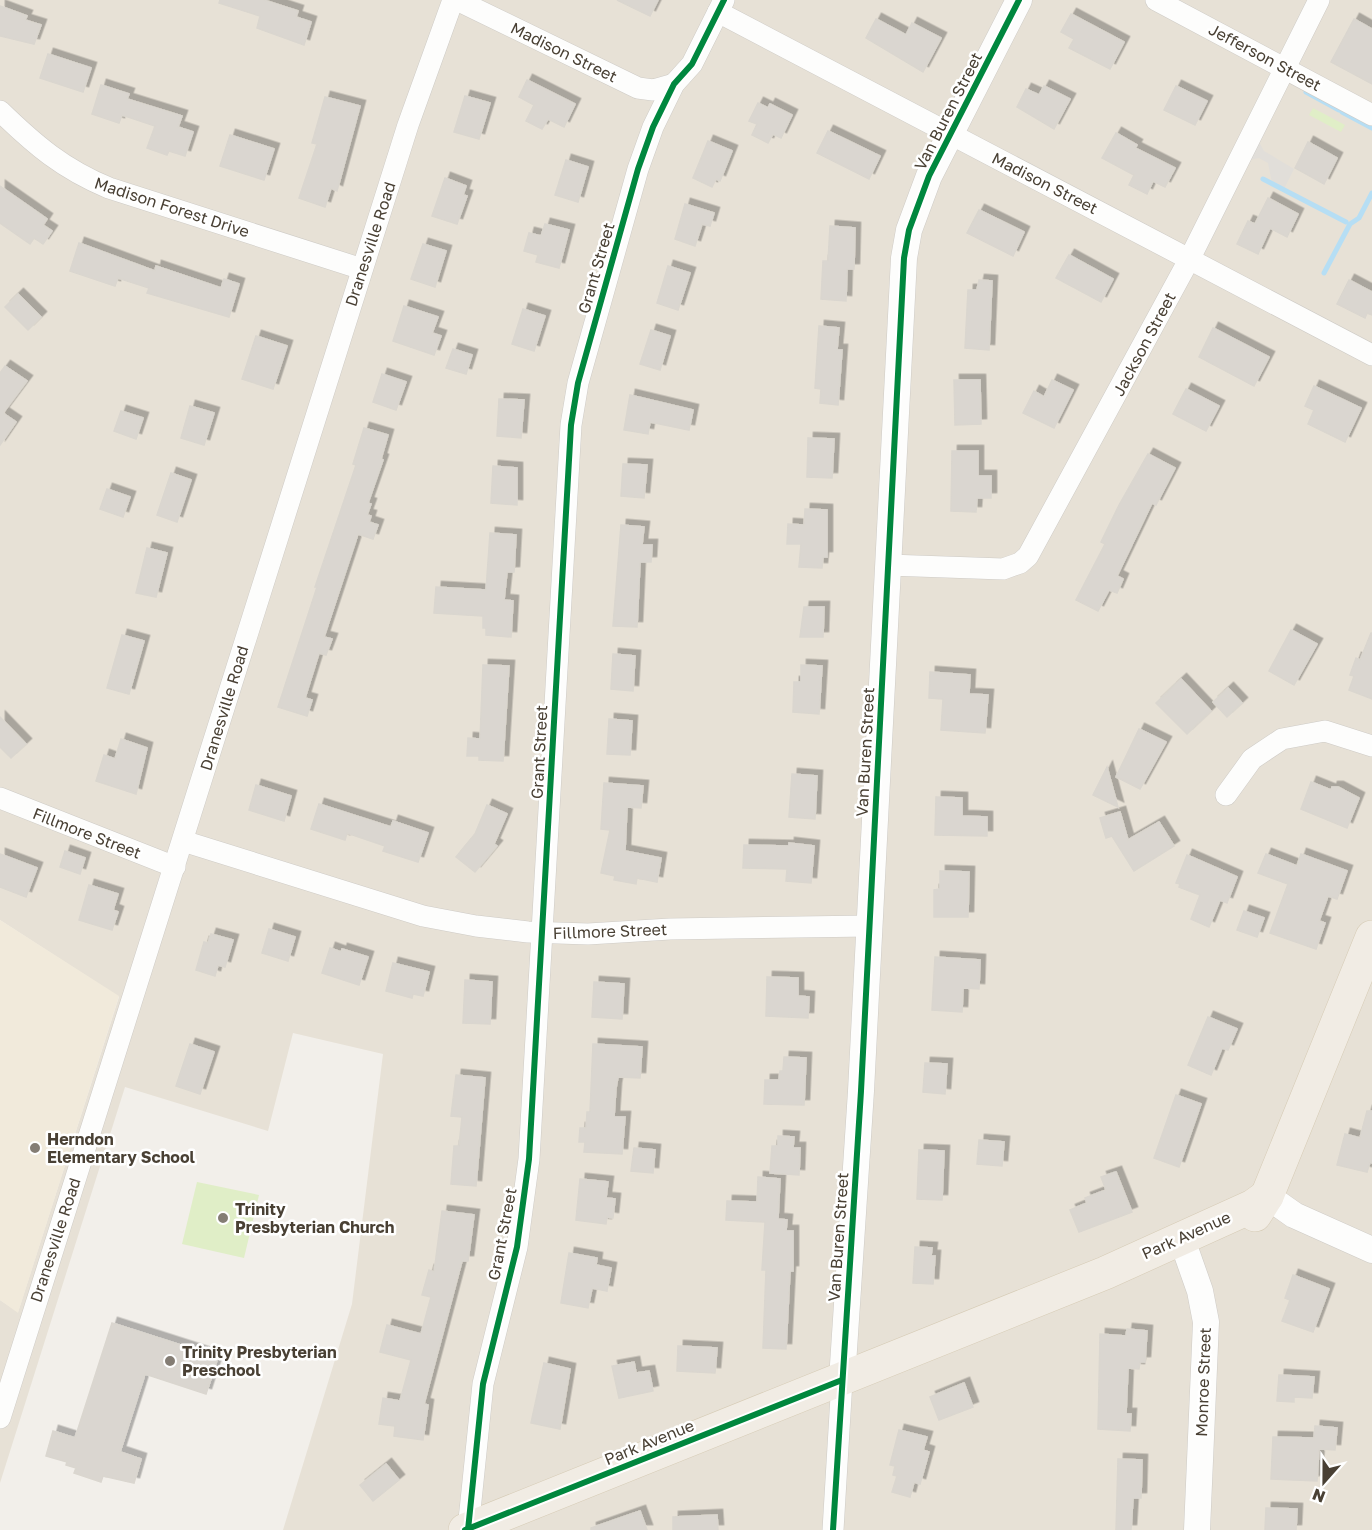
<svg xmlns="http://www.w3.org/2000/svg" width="1372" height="1530" font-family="'Golos Text',sans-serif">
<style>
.residential{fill:#e7e1d6}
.education{fill:#f1eadb}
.green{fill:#e0eec7}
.parking{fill:#e1ded9}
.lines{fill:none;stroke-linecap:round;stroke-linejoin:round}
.stream{stroke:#b6def4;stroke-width:5}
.building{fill:#dad6d0;stroke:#dad6cf;stroke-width:1.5;filter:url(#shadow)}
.minor-casing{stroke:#cecbc6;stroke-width:22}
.tertiary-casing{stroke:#cecbc6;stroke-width:27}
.primary-casing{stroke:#d6cbb5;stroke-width:34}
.minor{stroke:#fdfdfc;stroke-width:21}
.tertiary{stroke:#fdfdfc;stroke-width:26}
.primary{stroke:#f1ece4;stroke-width:33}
.cycleway-casing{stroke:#fff;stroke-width:10}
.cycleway{stroke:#00873e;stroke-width:6}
.poi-dot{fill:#847d74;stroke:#fff;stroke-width:2}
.labels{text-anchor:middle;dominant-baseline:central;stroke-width:5;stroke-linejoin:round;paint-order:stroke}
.street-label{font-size:16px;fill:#494034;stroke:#fff}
.poi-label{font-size:16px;font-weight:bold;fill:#494034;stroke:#fff;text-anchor:start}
</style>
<defs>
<filter id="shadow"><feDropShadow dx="5.5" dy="-5.5" stdDeviation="0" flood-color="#0004"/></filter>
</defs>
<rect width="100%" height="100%" fill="#f2efea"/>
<polygon class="residential" points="0,0 1372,0 1372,1530 283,1530 352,1304 383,1054 293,1033 268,1131 125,1087 0,1483 0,1300 18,1312 119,997 0,920"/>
<polygon class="education" points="0,920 119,996 18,1313 0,1300"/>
<g class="green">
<polygon points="1313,108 1345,125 1341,132 1309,115"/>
<polygon points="197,1182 259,1195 244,1258 182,1244"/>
</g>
<polygon class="parking" points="1258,140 1264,151 1294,169 1284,189 1272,183 1268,163 1259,158 1249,160"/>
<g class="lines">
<g class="stream">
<polyline points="1306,92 1339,110"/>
<polyline points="1342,112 1372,128"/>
<polyline points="1263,179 1346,222"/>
<polyline points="1324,273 1350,224 1359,218 1372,193"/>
</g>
</g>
<g class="building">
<polygon points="220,0 264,0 298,11 296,17 311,22 304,45 257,28 260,16 219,3"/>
<polygon points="617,0 658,0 650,16"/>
<polygon points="0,6 27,16 25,20 41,25 34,44 0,36"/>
<polygon points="1071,14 1124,42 1110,69 1069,48 1074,39 1061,32"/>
<polygon points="876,19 906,35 912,23 941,38 923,72 866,38"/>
<polygon points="1354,19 1372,29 1372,84 1331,62"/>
<polygon points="48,54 91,68 83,92 40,78"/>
<polygon points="527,80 575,104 564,127 548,119 542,129 526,121 534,105 519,97"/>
<polygon points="101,85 129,94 127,99 182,116 178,127 193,132 185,156 169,151 167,155 147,148 155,126 122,115 119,123 92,114"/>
<polygon points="1044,86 1070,99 1054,129 1017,107 1026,89 1039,95"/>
<polygon points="1176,86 1207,101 1195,125 1164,110"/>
<polygon points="465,96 490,103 479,139 454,132"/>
<polygon points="325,97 360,106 337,191 331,188 325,207 299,198 317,144 312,143"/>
<polygon points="758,103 768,108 770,104 792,115 781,138 773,134 768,143 752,135 757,124 749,121"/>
<polygon points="828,131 880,156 869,179 817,153"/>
<polygon points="1116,133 1137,145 1135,148 1175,168 1165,187 1153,181 1147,194 1129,185 1134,175 1102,158"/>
<polygon points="230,135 274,149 264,180 220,166"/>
<polygon points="708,141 732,151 720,181 716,179 712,187 693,178"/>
<polygon points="1308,142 1337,158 1324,184 1295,168"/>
<polygon points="566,160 588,167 578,202 555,195"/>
<polygon points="445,178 466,186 463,195 467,196 457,224 432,216"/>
<polygon points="0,186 47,219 43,225 52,231 43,244 34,238 30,244 0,223"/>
<polygon points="1268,198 1298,214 1287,237 1270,228 1258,254 1237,244 1248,221 1255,224"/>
<polygon points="685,204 714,213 710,226 702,224 695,246 675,239"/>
<polygon points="979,210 1024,232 1013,256 967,233"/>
<polygon points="545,224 569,230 559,268 536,262 538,255 524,251 529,233 541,236"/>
<polygon points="830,226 855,228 854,269 847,269 846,301 821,299 823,261 828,261"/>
<polygon points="79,243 155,271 156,266 221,288 224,279 239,284 229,317 147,293 149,288 118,278 115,286 70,271"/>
<polygon points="423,244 446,251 435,287 411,279"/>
<polygon points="1069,255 1113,279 1101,302 1056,278"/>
<polygon points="668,266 690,273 678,310 657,303"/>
<polygon points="979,280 992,281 989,350 965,348 968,290 977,290"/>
<polygon points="1349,280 1372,292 1372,315 1367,313 1365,318 1337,304"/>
<polygon points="18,294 41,317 28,330 5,307"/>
<polygon points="404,306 438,317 432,333 441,336 434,355 393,341"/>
<polygon points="523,309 545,316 534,351 512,344"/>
<polygon points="819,326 839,328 837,350 842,350 838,405 820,403 821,389 815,388"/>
<polygon points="1213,328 1269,357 1254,386 1199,357"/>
<polygon points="651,330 670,336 660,370 640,364"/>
<polygon points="256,336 287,346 273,389 242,379"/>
<polygon points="453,349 472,355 466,374 446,368"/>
<polygon points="5,366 27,381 3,413 16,422 0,445 0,373"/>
<polygon points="382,374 406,382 396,410 373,402"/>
<polygon points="954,380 980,380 981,424 955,425"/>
<polygon points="1052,380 1073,390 1054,428 1023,413 1034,391 1044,397"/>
<polygon points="1314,386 1361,408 1345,442 1308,424 1314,410 1305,406"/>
<polygon points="1186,389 1219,406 1206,431 1173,414"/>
<polygon points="630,395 693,410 689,430 650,422 648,434 624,430"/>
<polygon points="499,399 524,400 521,438 497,436"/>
<polygon points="190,406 214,413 204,445 181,438"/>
<polygon points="121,411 143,418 136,439 114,431"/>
<polygon points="364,428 388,435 381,459 383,460 368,503 371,504 367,515 371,516 369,522 378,525 373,539 358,534 324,637 332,639 326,655 319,653 305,698 312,700 307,716 278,707 317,587 315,587 356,465 353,464"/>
<polygon points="808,438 834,439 832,478 807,477"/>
<polygon points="952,451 978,451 978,476 991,476 991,498 977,498 976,512 951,511"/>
<polygon points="1148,454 1175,468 1156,505 1152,503 1117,576 1123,579 1117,593 1109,590 1098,611 1076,600 1105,544 1101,542 1119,505"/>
<polygon points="623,464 647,465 644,498 621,496"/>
<polygon points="493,466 517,468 517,505 491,503"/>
<polygon points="171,473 191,480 177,522 157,515"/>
<polygon points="107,489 130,497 123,517 100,509"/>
<polygon points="805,509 827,510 827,557 823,557 822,568 799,567 801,544 787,544 788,524 804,525"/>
<polygon points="621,525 644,527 642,545 652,545 651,562 640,562 637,627 613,626"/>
<polygon points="490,533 516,535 514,572 507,572 504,600 513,601 511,637 486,635 486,628 483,628 483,616 434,613 436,587 486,590"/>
<polygon points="147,548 167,553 156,597 136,593"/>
<polygon points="804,607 824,607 823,637 800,637"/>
<polygon points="1291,630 1317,644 1294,685 1269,671"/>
<polygon points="1371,633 1372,633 1372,699 1349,690 1354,676 1350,675 1356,658 1360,660"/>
<polygon points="122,635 144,641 129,694 107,688"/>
<polygon points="613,654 635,656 633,691 611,689"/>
<polygon points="483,665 509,666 503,761 479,760 479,756 467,756 468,738 480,739"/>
<polygon points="801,665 822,666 819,714 793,712 794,682 801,682"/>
<polygon points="930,672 970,675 969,694 988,695 985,733 941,730 943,699 929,698"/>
<polygon points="1181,679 1211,711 1187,734 1156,703"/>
<polygon points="1228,688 1242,703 1227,717 1213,702"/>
<polygon points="0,717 26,744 11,758 0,747"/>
<polygon points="609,719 632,721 630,755 607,754"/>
<polygon points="1139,729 1166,742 1140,789 1116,777"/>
<polygon points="121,739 147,748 136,794 96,781 104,755 115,759"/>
<polygon points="1107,767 1118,807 1093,795"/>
<polygon points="792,774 817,776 815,819 789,817"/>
<polygon points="1311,782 1331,790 1332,787 1338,787 1359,798 1347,828 1301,809"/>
<polygon points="604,783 643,786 641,808 627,807 625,851 661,858 657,882 637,878 636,884 614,880 615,876 601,873 610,830 601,829"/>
<polygon points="256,785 291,796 284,821 249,810"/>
<polygon points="936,797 962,798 962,816 987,817 987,836 935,835"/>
<polygon points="319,804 391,827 393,821 428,833 418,862 383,851 385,846 347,833 345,840 311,829"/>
<polygon points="487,805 507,814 494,844 497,846 475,872 456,857 475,834"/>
<polygon points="1120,812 1128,840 1159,822 1174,846 1134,871 1112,836 1106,838 1100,818"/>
<polygon points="789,843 814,846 811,883 786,881 787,869 743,868 744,845 789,846"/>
<polygon points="65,851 85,858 80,874 60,867"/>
<polygon points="0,854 37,868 26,897 0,887"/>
<polygon points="1266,854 1297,866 1301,854 1347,871 1337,899 1328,896 1319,921 1325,923 1316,949 1270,933 1288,884 1258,873"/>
<polygon points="1187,855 1237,877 1227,903 1220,900 1209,927 1191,919 1200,895 1179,887 1180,884 1176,883"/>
<polygon points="940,871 969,872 968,917 934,917 934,890 940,889"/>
<polygon points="89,885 118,894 113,910 118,912 112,930 79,920"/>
<polygon points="1244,911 1264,918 1257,937 1237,930"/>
<polygon points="269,929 295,937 288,961 262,953"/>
<polygon points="211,934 233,940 225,967 218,965 215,976 196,970 204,942 208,943"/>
<polygon points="330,948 341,952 342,949 368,957 359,985 322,973"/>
<polygon points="935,957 980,960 979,989 963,988 962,1012 932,1010"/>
<polygon points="393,963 429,972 423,996 413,994 412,998 386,991"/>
<polygon points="767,977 798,978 798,996 809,997 808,1018 766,1016"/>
<polygon points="465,980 492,982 490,1024 463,1023"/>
<polygon points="594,982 624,984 622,1019 592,1017"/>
<polygon points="1208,1017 1237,1029 1228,1050 1222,1048 1211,1075 1188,1065"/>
<polygon points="190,1044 214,1052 200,1094 176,1086"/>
<polygon points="593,1044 642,1047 640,1078 618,1077 616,1088 614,1117 625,1117 622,1154 584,1152 585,1142 579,1142 580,1128 586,1128 587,1112 590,1112"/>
<polygon points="784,1057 806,1058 804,1105 764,1104 765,1080 779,1080 780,1071 783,1071"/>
<polygon points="925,1063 947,1064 945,1094 923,1092"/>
<polygon points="456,1075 485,1078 476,1186 451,1184 454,1146 459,1146 462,1117 451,1116"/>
<polygon points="1176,1095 1201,1104 1179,1167 1154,1158"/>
<polygon points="1367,1111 1372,1111 1372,1163 1370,1162 1367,1172 1337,1165 1345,1134 1360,1138"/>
<polygon points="778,1136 794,1137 793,1148 800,1148 799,1175 770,1173 772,1146 778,1146"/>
<polygon points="979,1140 1004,1142 1002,1166 977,1164"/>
<polygon points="634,1148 655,1150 653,1173 631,1171"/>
<polygon points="919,1150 944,1151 942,1200 917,1199"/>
<polygon points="1116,1172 1132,1212 1079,1232 1070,1210 1087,1203 1085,1198 1106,1190 1101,1177"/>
<polygon points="758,1177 780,1179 778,1219 787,1220 786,1231 793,1231 793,1271 790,1271 786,1349 763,1348 766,1270 762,1270 765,1222 726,1220 727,1201 757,1202"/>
<polygon points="580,1179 608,1182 606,1198 615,1199 613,1218 607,1217 606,1224 576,1220"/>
<polygon points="442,1211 474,1215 468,1261 462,1261 424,1404 428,1405 423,1440 394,1436 395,1426 379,1424 383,1398 400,1401 411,1360 380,1352 387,1325 421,1334 431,1297 422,1295 429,1270 434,1272"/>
<polygon points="915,1247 932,1248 931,1256 935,1256 933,1284 913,1283"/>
<polygon points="569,1253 597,1258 596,1265 611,1268 607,1291 592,1288 588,1308 561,1303"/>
<polygon points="1293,1275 1329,1289 1313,1332 1282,1321 1290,1300 1285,1298"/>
<polygon points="112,1323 218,1357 206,1394 145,1374 120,1452 141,1459 134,1483 103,1476 101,1482 74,1473 76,1468 66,1465 67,1462 46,1456 53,1431 75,1438"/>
<polygon points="1127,1329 1147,1331 1145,1362 1140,1362 1139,1369 1128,1368 1126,1414 1131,1414 1130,1431 1098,1429 1100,1334 1126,1336"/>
<polygon points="678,1346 717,1348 715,1373 677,1371"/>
<polygon points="634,1362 636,1373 649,1371 653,1391 619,1398 612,1366"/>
<polygon points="544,1363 570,1369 560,1429 531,1423"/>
<polygon points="1279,1375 1314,1377 1312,1398 1294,1397 1294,1402 1277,1401"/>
<polygon points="964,1383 973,1407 939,1420 930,1397"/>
<polygon points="1315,1426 1337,1428 1335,1450 1319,1449 1317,1481 1271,1479 1273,1437 1314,1438"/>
<polygon points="899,1430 927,1437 923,1450 929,1452 920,1484 914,1482 910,1497 892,1492 897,1476 893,1475 895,1466 890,1465"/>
<polygon points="1118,1459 1142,1460 1141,1498 1133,1498 1131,1530 1116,1530"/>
<polygon points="386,1464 399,1480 373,1501 360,1485"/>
<polygon points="1266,1508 1297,1509 1296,1530 1265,1530"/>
<polygon points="640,1511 647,1530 591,1530 591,1528"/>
<polygon points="717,1515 718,1530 673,1530 673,1517"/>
</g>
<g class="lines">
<g class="minor-casing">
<g id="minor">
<polyline points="457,0 638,88 653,90 674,84"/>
<polyline points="1156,0 1372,115"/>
<polyline points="718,12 1372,355"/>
<path d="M 0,111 C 35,145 63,169 109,188 L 362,269"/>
<polyline points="888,565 1003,569 1020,563 1028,556 1190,258 1319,0"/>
<polyline points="1226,795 1252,759 1282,739 1325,731 1372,746"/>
<polyline points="0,798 175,867"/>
<polyline points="183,841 423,916 476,926 528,932 588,934 670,929 870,926"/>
<polyline points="0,1418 408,125 453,0"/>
<polyline points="468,1530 483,1384 517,1247 529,1159 571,425 578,383 638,169 653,127 674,84 692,64 724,0"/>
<polyline points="833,1530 842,1380"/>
</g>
</g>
<g class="tertiary-casing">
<g id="tertiary">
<polyline points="1267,1196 1294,1215 1372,1250"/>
<polyline points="1181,1237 1200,1291 1206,1322 1197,1530"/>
<polyline points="842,1380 861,1091 904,258 909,230 929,176 1019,0"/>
</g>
</g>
<g class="primary-casing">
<g id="primary">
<polyline points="1255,1215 1267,1196 1372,937"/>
<polyline points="465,1530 1105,1273 1253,1206 1267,1196"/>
</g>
</g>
<use href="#minor" class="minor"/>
<use href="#tertiary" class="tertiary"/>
<use href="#primary" class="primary"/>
<g class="cycleway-casing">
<g id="cycleway">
<polyline points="465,1530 842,1380"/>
<polyline points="468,1530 483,1384 517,1247 529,1159 571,425 578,383 638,169 653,127 674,84 692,64 724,0"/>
<polyline points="833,1530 861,1091 904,258 909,230 929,176 1019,0"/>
</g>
</g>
<use href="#cycleway" class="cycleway"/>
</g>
<g class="poi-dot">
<circle cx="35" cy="1148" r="6"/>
<circle cx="223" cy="1218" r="6"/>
<circle cx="170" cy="1361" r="6"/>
</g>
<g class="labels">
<g class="street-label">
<text transform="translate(564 52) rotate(26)">Madison Street</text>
<text transform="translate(1265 57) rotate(28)">Jefferson Street</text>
<text transform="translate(948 111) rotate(-63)">Van Buren Street</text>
<text transform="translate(1045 183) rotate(27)">Madison Street</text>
<text transform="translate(172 207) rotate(18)">Madison Forest Drive</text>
<text transform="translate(370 244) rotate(-72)">Dranesville Road</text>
<text transform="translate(596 268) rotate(-74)">Grant Street</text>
<text transform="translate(1144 344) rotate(-62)">Jackson Street</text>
<text transform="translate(224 708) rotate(-73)">Dranesville Road</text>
<text transform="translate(539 752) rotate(-87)">Grant Street</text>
<text transform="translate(865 752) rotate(-87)">Van Buren Street</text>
<text transform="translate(87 833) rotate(21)">Fillmore Street</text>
<text transform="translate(610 931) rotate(-2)">Fillmore Street</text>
<text transform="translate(502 1234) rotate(-79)">Grant Street</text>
<text transform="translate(1186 1235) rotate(-24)">Park Avenue</text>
<text transform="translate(838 1237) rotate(-86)">Van Buren Street</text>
<text transform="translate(55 1240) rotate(-72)">Dranesville Road</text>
<text transform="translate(1203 1382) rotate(-88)">Monroe Street</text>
<text transform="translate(649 1442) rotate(-22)">Park Avenue</text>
</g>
<g class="poi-label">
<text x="47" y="1139">Herndon<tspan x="47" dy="18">Elementary School</tspan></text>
<text x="235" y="1209">Trinity<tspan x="235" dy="18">Presbyterian Church</tspan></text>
<text x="182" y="1352">Trinity Presbyterian<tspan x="182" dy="18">Preschool</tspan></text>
</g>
</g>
<g transform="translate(1324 1482) rotate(201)" stroke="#ffffff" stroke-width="4.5" paint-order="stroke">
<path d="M0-4.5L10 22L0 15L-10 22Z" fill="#494034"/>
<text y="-9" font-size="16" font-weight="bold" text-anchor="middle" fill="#494034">N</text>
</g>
</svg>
